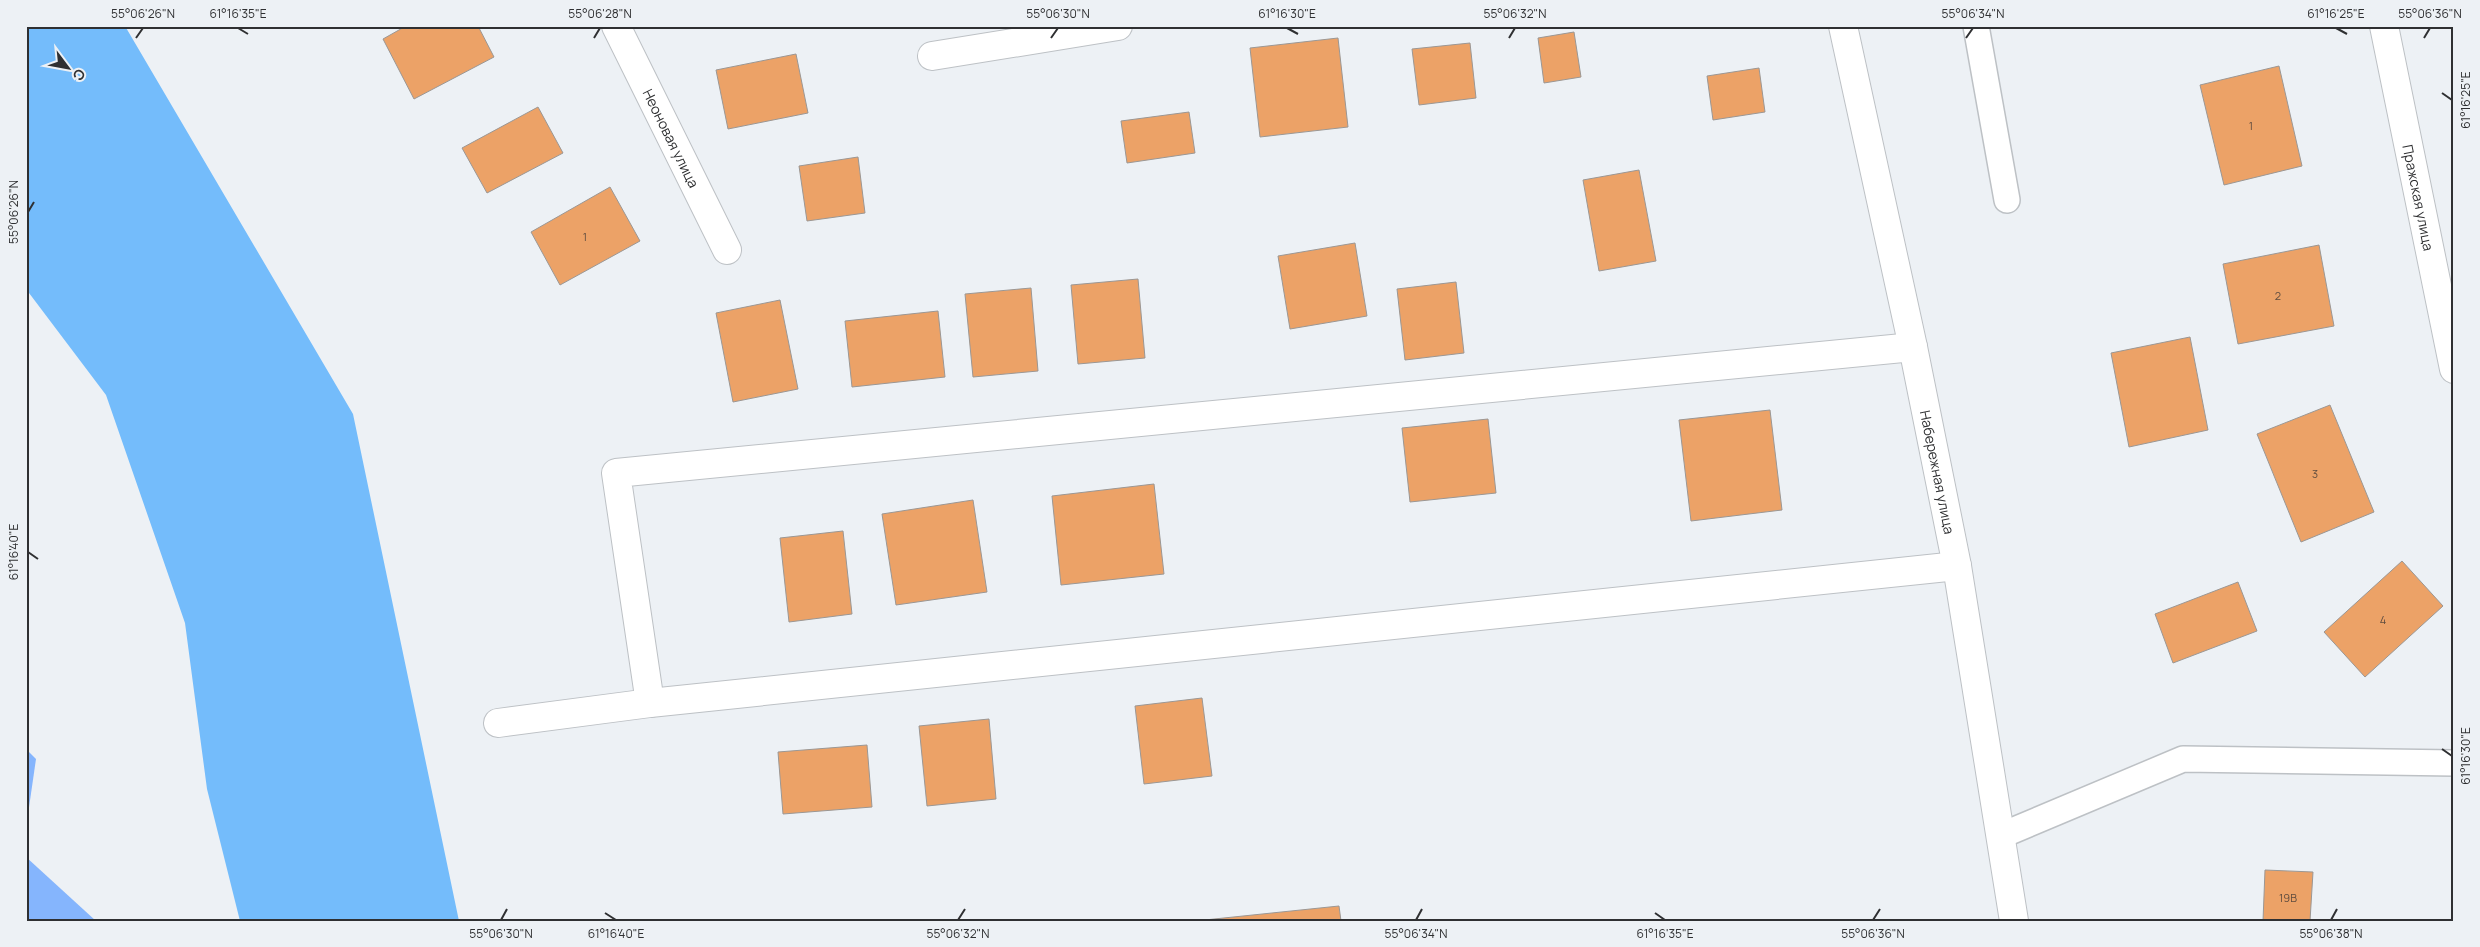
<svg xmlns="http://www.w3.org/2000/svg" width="2480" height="947" font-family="Manrope,sans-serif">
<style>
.forest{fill:#74bcfb}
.water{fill:#85b5fd}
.building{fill:#eca267;stroke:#9b9794}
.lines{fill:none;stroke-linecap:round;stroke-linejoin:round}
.lane-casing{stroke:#bdc1c5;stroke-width:28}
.street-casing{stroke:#bdc1c5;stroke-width:30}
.secondary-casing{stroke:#bdc1c5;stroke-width:30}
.lane{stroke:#fff;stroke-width:25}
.street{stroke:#fff;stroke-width:28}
.secondary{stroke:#fff;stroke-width:28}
.ticks{fill:none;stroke:#2f3032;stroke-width:2}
.labels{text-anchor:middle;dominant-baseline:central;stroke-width:4;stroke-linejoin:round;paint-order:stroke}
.number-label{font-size:11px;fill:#5e4c3f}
.street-label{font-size:14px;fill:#2f3032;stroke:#edf1f5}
.neatline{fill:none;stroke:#2f3032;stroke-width:2}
.ticks-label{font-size:12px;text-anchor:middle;fill:#2f3032}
</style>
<rect width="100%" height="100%" fill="#edf1f5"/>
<polygon class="forest" points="26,26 125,26 353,414 459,921 240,921 207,789 185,623 106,395 26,289"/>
<g class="water">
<polygon points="26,749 36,759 26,828"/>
<polygon points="26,857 96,921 26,921"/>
</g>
<g class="building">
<polygon points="406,26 478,26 494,57 414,99 383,39"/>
<polygon points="1574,32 1581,77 1544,83 1538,38"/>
<polygon points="1338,38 1348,127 1260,137 1250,48"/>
<polygon points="1470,43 1476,98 1419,105 1412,49"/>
<polygon points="796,54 808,113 728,129 716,70"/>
<polygon points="2279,66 2302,166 2224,185 2200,85"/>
<polygon points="1759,68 1765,112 1713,120 1707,76"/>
<polygon points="538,107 563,153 487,193 462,148"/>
<polygon points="1189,112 1195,153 1127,163 1121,121"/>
<polygon points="858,157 865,213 807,221 799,166"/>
<polygon points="1639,170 1656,261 1599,271 1583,180"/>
<polygon points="610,187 640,241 560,285 531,232"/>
<polygon points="1355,243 1367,316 1290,329 1278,256"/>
<polygon points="2319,245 2334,326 2238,344 2223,264"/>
<polygon points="1138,279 1145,358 1078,364 1071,285"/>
<polygon points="1456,282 1464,353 1405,360 1397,289"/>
<polygon points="1031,288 1038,371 973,377 965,294"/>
<polygon points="780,300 798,389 733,402 716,313"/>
<polygon points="938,311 945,377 852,387 845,321"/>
<polygon points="2190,337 2208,430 2129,447 2111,353"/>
<polygon points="2330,405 2374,512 2301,542 2257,434"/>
<polygon points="1770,410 1782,510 1691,521 1679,420"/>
<polygon points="1488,419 1496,493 1410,502 1402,428"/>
<polygon points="1154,484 1164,574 1061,585 1052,496"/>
<polygon points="973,500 987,592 896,605 882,514"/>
<polygon points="843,531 852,614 789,622 780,538"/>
<polygon points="2402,561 2443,606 2365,677 2324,632"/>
<polygon points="2238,582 2257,631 2173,663 2155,614"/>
<polygon points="1202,698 1212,776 1144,784 1135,706"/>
<polygon points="989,719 996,799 927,806 919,726"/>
<polygon points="867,745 872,807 783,814 778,752"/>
<polygon points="2265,870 2313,872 2310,921 2263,921"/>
<polygon points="1339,906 1341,921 1195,921"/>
</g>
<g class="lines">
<g class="lane-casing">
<g id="lane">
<polyline points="1976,26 2007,200"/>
<polyline points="2000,836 2183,759 2454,763"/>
</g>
</g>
<g class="street-casing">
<g id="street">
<path id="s1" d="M 616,26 L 727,250"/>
<path id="s2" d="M 2384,26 L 2454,369"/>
<polyline points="932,56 1118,26"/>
<polyline points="650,703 616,473 1913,347"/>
<polyline points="498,723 650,703 1957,566"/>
</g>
</g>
<g class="secondary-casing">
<g id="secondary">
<path id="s3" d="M 1843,26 L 1913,347 L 1957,566 L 2014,921"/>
</g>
</g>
<use href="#lane" class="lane"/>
<use href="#street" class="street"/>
<use href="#secondary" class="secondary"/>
</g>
<path class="ticks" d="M 238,28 L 248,34M 1287,28 L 1298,34M 2336,28 L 2347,34M 136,38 L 143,28M 594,38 L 600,28M 1051,38 L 1058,28M 1509,38 L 1515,28M 1966,38 L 1973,28M 2424,38 L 2430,28M 2442,93 L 2452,100M 28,212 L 34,202M 28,552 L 38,559M 2442,749 L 2452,756M 605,913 L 616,920M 1655,913 L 1665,920M 501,920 L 507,909M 958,920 L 965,909M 1416,920 L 1422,909M 1873,920 L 1880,909M 2331,920 L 2337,909"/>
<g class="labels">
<g class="number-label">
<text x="2251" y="125">1</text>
<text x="585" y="236">1</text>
<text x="2278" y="295">2</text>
<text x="2315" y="473">3</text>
<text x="2383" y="619">4</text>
<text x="2288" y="897">19В</text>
</g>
<g class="street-label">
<text stroke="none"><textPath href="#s1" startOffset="125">Неоновая улица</textPath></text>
<text stroke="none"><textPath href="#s2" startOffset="175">Пражская улица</textPath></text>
<text stroke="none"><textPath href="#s3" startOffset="456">Набережная улица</textPath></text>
</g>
</g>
<rect width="2480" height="947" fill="none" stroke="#edf1f5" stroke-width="55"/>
<g transform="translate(68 68) rotate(122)" stroke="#edf1f5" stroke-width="4" paint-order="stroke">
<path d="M0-4L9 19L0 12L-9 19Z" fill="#2f3032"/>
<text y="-8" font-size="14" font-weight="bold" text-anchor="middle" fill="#2f3032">С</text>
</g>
<rect x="28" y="28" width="2424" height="892" class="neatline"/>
<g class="ticks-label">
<text x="143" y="18">55°06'26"N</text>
<text x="238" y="18">61°16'35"E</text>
<text x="600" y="18">55°06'28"N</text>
<text x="1058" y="18">55°06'30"N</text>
<text x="1287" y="18">61°16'30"E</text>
<text x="1515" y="18">55°06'32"N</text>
<text x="1973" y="18">55°06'34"N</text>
<text x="2336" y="18">61°16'25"E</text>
<text x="2430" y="18">55°06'36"N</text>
<text transform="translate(2466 100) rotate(-90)" y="4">61°16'25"E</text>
<text transform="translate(14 212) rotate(-90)" y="4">55°06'26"N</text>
<text transform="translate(14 552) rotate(-90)" y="4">61°16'40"E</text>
<text transform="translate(2466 756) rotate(-90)" y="4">61°16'30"E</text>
<text x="501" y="938">55°06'30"N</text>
<text x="616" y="938">61°16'40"E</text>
<text x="958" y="938">55°06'32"N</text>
<text x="1416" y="938">55°06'34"N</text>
<text x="1665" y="938">61°16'35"E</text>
<text x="1873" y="938">55°06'36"N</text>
<text x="2331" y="938">55°06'38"N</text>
</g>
</svg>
